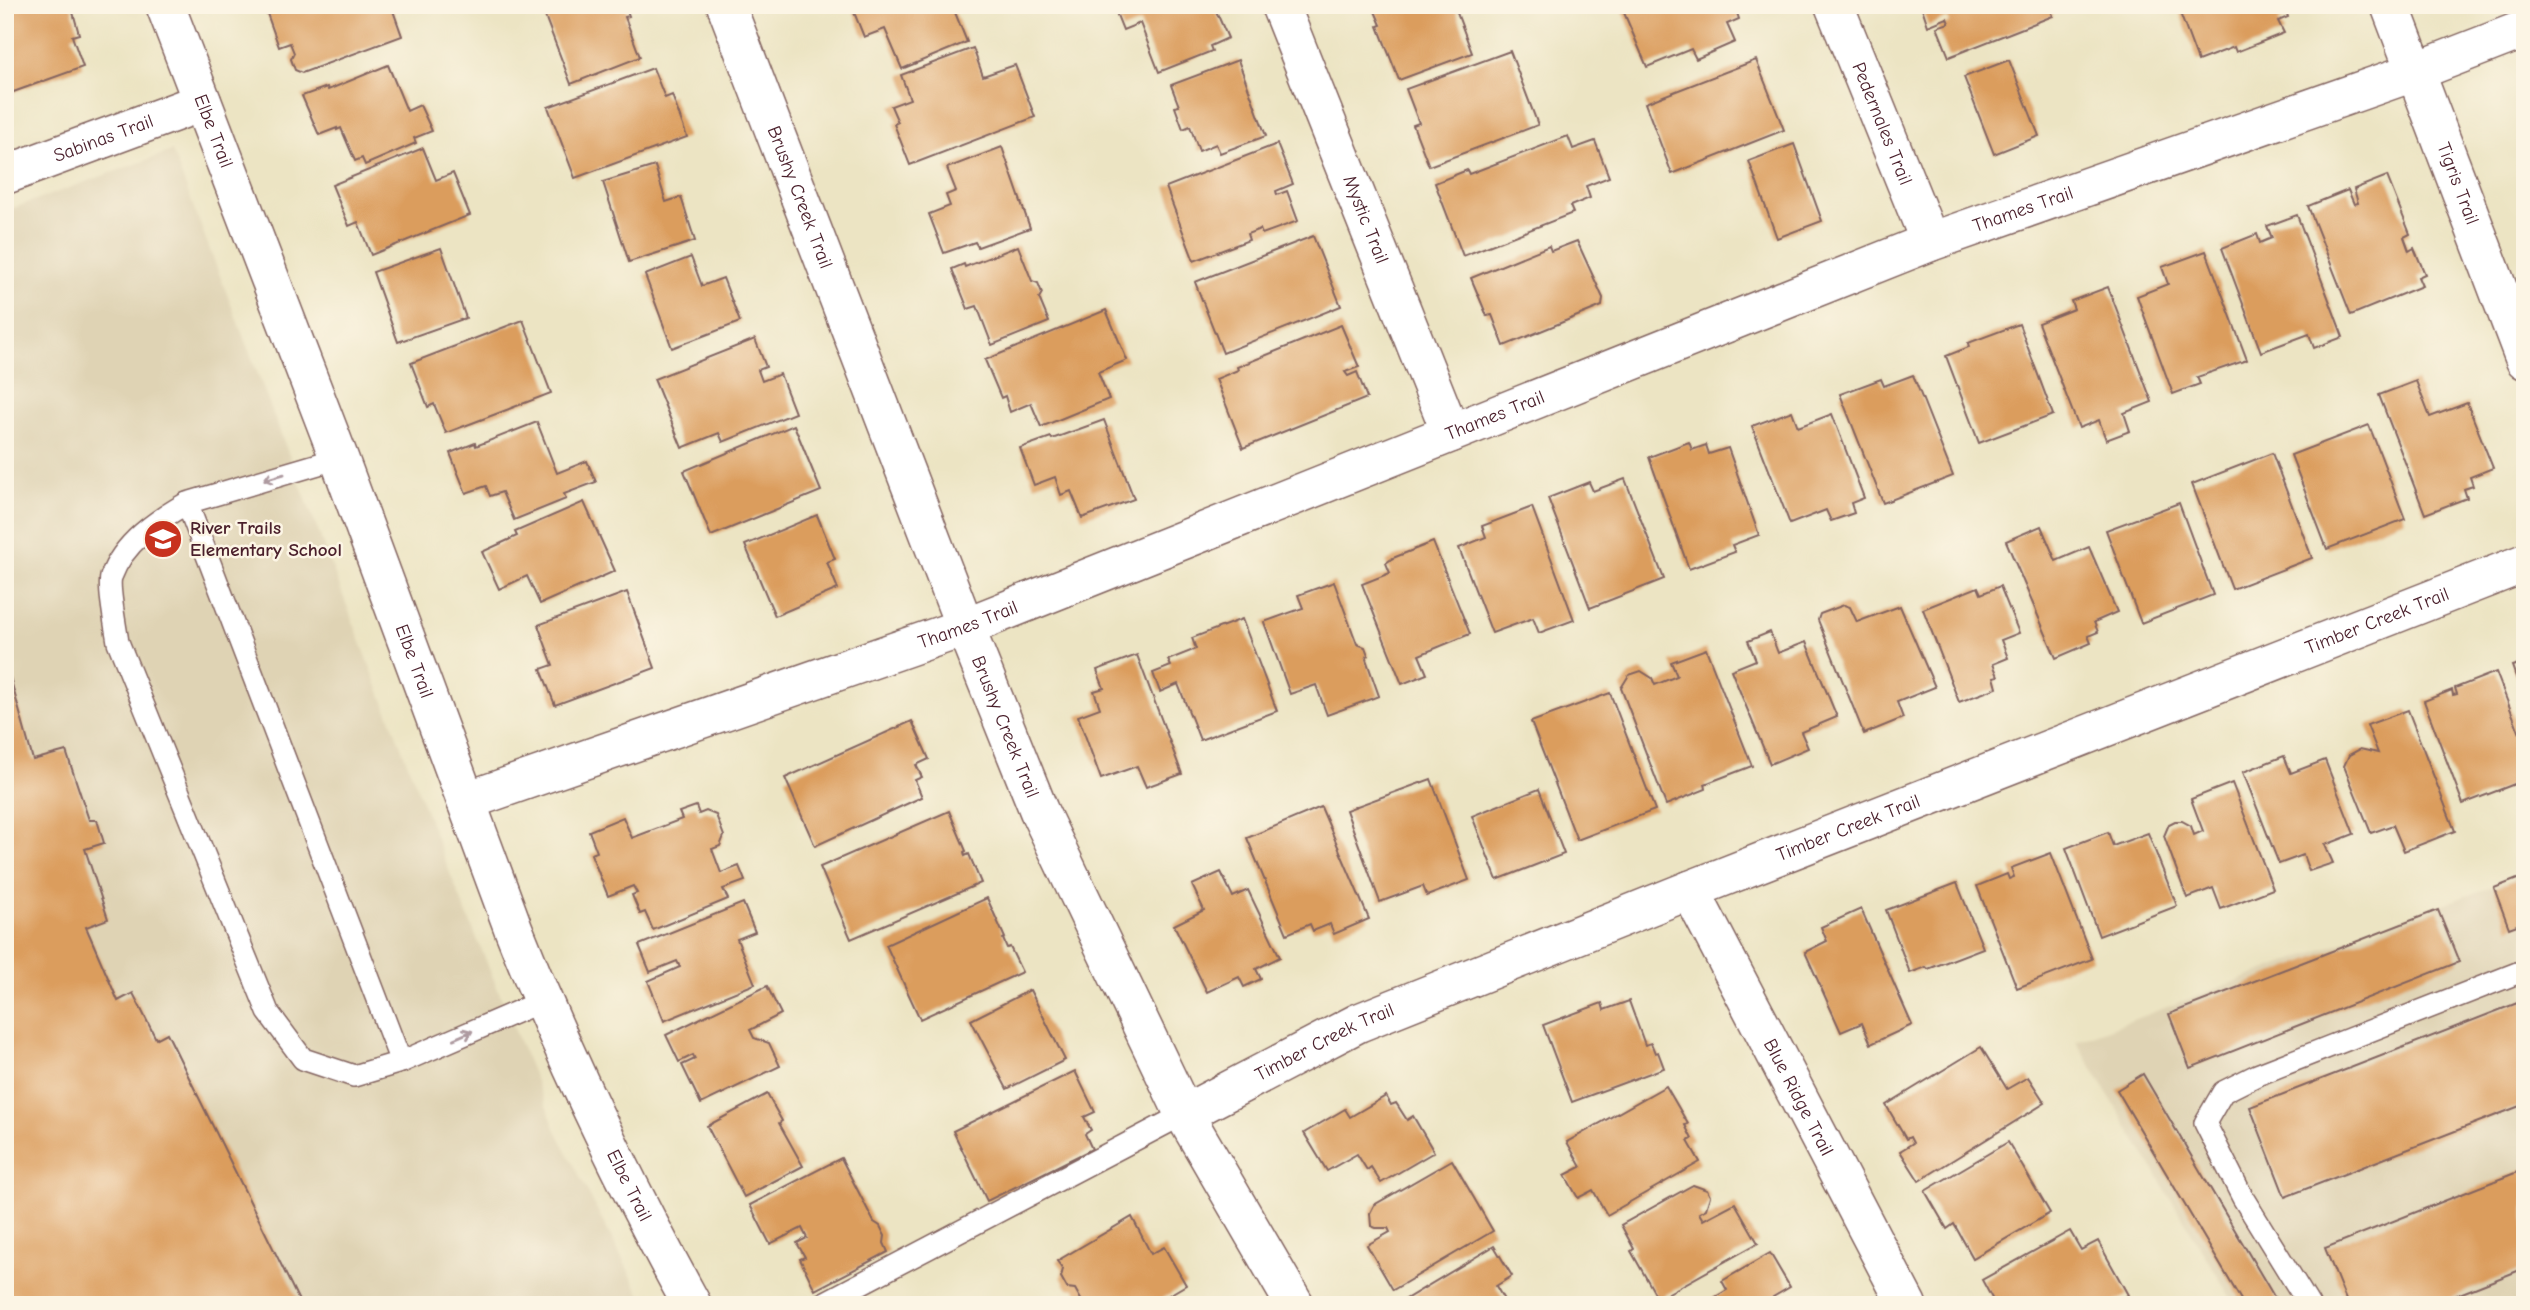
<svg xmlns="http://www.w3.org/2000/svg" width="2530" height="1310" font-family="'Comic Neue',sans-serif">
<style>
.built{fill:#dfd3b4}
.building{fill:#db9d5d}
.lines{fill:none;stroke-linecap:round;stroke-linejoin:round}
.service-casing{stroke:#836460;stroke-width:24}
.minor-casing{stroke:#836460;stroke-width:41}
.service{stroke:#fff;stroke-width:21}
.minor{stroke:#fff;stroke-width:38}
.oneway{stroke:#ae9aa0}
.labels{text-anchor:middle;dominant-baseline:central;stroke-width:5;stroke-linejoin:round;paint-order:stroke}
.street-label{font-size:19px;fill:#4a1f2b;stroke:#fcf5e5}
.poi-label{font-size:19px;font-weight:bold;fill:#4a1f2b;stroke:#fcf5e5;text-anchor:start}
</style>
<rect width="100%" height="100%" fill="#fcf5e5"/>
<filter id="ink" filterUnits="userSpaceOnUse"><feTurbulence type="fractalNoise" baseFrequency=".0143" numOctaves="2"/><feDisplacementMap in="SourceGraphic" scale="14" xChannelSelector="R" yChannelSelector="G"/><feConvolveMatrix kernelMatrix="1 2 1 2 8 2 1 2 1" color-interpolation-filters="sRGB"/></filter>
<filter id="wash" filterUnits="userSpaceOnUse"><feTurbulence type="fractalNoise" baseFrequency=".00686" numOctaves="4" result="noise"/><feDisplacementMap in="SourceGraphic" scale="28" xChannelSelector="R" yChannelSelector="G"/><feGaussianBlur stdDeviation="1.57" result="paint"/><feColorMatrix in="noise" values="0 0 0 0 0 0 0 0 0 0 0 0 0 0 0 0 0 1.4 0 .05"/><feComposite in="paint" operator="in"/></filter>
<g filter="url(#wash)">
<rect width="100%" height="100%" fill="#ece4c3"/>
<g class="built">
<polygon points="172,151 447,866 556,1130 646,1305 5,1305 5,211"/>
<polygon points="2525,874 2525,1305 2235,1305 2076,1041"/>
</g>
<g id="blocks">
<g class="building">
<polygon points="29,5 71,5 79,34 72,36 83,67 5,95 5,14"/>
<polygon points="264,5 391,5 402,36 302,73 295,70 291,59 294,53 290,43 279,47"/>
<polygon points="572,5 625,5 629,16 625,17 640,57 571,84 545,16"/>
<polygon points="851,5 952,5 967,42 902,69 885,29 864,37"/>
<polygon points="1113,5 1224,5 1225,7 1216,11 1228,38 1210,46 1212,51 1159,72 1140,23 1123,30"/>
<polygon points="1384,5 1454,5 1472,53 1399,80 1378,26 1381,25 1374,9"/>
<polygon points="1629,5 1742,5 1743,7 1736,10 1739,19 1727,24 1735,42 1696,59 1691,49 1647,67 1622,8"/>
<polygon points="1921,5 2049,5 2053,16 1949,57 1937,27 1949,23 1947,18 1928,26"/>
<polygon points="2177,5 2284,5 2288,17 2278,21 2284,33 2236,52 2234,47 2198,61"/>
<polygon points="973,48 983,76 1015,65 1035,117 910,165 894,124 898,122 891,106 910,99 901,75"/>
<polygon points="1510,51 1538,125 1429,166 1413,125 1419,123 1406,89"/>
<polygon points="1238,60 1266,136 1220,153 1216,144 1199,151 1190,126 1183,129 1175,107 1179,106 1171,85"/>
<polygon points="1756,60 1784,130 1672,174 1645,103"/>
<polygon points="2009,60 2039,136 1994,154 1964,77"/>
<polygon points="388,65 407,111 420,105 432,131 414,138 416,143 365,165 362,158 355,161 341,128 337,130 337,128 319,135 302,96 327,87 328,90"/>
<polygon points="653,68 665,98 672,95 687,137 575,178 548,107"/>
<polygon points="1568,136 1573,149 1595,141 1609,177 1586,186 1590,198 1570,206 1573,213 1463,256 1435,183 1467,170 1469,174"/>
<polygon points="1277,144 1293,184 1276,191 1277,195 1287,191 1298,221 1262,234 1260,229 1247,234 1249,240 1194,261 1166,187"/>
<polygon points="1794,144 1822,221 1777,238 1749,161"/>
<polygon points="1002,147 1030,228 978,247 975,242 944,253 929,214 950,206 946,195 956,191 947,168"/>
<polygon points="423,148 436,180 453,173 470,215 371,255 358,222 349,226 332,185"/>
<polygon points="655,166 666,202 681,197 695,241 629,262 603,182"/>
<polygon points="2387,176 2410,234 2404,237 2409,251 2414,248 2425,274 2418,277 2422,286 2351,315 2308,206 2348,190 2354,204 2358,203 2354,189"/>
<polygon points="2297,215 2343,337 2314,348 2309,334 2261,352 2222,248 2257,234 2260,243 2272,238 2267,226"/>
<polygon points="1313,236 1341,306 1223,353 1195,282"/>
<polygon points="1577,241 1603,298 1602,306 1504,346 1492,315 1487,316 1471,278 1549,246 1551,251"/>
<polygon points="1018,246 1032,281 1038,283 1042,293 1039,298 1049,322 992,345 977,306 968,309 952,269 964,264 965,267"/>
<polygon points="441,248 466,318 398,342 373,272"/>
<polygon points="2206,251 2247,360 2197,377 2200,384 2173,394 2137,296 2168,284 2162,267"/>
<polygon points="691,257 702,286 723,278 740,322 672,348 645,275"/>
<polygon points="2108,287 2152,402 2124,413 2130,431 2106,440 2099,420 2079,428 2038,323 2074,309 2071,301"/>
<polygon points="1106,310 1127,360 1098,372 1109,399 1041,427 1031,403 1010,412 1005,396 1001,398 985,360"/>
<polygon points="523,320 551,393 446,433 434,404 428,407 411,363"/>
<polygon points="2019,324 2053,415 1979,443 1946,356 1969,347 1968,343"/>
<polygon points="1341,325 1359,367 1345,372 1348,376 1357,372 1367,398 1243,448 1216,379 1238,370 1237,367"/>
<polygon points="755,339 766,367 758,370 762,381 780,374 795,413 723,442 719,433 682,448 654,379"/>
<polygon points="1913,375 1953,476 1883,503 1840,394 1881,379 1884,386"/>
<polygon points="2416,381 2430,417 2467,403 2493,468 2470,477 2473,486 2464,489 2467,498 2425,514 2379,395"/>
<polygon points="1792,411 1798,427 1832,414 1864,498 1851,503 1854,513 1831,521 1826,510 1790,524 1752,426"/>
<polygon points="1104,420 1134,499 1082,518 1071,491 1061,495 1055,477 1034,485 1020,448 1051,437 1052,439"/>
<polygon points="537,422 557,473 587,461 596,482 564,494 566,499 514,520 502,492 490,496 486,486 466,493 450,453 475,443 476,446"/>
<polygon points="794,425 821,491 711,536 684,471"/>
<polygon points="2369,425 2405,519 2327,549 2291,455"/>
<polygon points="1689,442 1692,450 1706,445 1709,454 1728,448 1759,535 1732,545 1735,552 1689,569 1649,457"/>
<polygon points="2272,453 2312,558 2232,589 2192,484"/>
<polygon points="1625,479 1664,579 1590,608 1548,498 1589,482 1593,491"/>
<polygon points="584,502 615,571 540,604 527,576 499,589 482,552 517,536 515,532"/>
<polygon points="2179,503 2213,595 2141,623 2106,530"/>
<polygon points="1532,507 1574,620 1539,633 1533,618 1492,633 1459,548 1486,537 1482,526"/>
<polygon points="817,515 835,559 827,562 838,589 775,616 745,545"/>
<polygon points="2041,526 2056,561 2089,547 2117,612 2094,622 2098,632 2088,636 2091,643 2056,658 2006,541"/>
<polygon points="1433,542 1470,634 1419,655 1427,674 1402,684 1362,584 1390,573 1386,563 1393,558"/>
<polygon points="1334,582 1357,644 1365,647 1368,655 1366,659 1379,696 1327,715 1316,685 1290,694 1264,622 1303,608 1298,595"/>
<polygon points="2000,586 2019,633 2001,640 2008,658 1993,664 1998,676 1994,677 1997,688 1959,702 1923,609 1978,587 1981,594"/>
<polygon points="627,592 655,668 555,705 541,669 553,665 538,625"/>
<polygon points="1844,605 1850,607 1857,622 1900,606 1935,687 1897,702 1903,718 1864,734 1818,620 1820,614"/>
<polygon points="1242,619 1277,711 1200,740 1178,684 1160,692 1153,673 1171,666 1168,660 1196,649 1192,638"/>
<polygon points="1770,632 1778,653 1806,642 1837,717 1801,732 1808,748 1770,764 1731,670 1756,660 1748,641"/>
<polygon points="1706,649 1752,766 1705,784 1706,789 1666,805 1621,688 1629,675 1641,671 1652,678 1655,685 1677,676 1671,662"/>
<polygon points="1137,655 1182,774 1146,787 1137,766 1101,779 1078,716 1100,708 1094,691 1104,688 1097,670"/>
<polygon points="2525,662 2525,699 2524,699 2512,666"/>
<polygon points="2496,672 2525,747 2525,780 2463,804 2424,701 2452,690 2453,695 2457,694 2455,688"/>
<polygon points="10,677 33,760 66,751 89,820 97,820 104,843 85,849 108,919 86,927 118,1001 133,993 156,1039 167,1033 301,1305 5,1305 5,679"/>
<polygon points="1610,693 1655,810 1577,840 1531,722"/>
<polygon points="2408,710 2455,831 2404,851 2393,825 2371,833 2344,766 2349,755 2360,749 2378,753 2367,725"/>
<polygon points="912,721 929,759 916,765 922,777 915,780 922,797 815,846 785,778"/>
<polygon points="2284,756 2291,773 2325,760 2354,834 2325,845 2333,863 2309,871 2303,855 2279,864 2243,772"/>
<polygon points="1431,779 1469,880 1427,896 1423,886 1380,902 1346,810"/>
<polygon points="2232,783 2273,889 2221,909 2213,888 2187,898 2164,836 2169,824 2175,821 2182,821 2191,826 2194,835 2203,831 2191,799"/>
<polygon points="1539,789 1564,854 1497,880 1472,816"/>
<polygon points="696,806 699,814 706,811 716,815 724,836 720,846 712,849 721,873 739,866 745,881 723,889 728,899 653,930 645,912 640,914 632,895 637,893 633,886 608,896 591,854 597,852 589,831 623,817 632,838 682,819 679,812"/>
<polygon points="1321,807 1369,919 1334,934 1330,924 1313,931 1310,924 1287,934 1247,838"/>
<polygon points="949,811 966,851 964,852 965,856 969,854 981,883 851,939 820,867"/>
<polygon points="2108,832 2113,846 2148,833 2177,906 2099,936 2066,848"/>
<polygon points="2051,853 2092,959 2017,988 1977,886 2007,874 2009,879 2014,877 2011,868"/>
<polygon points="1221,872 1233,897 1248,890 1280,957 1256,969 1261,979 1244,987 1239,977 1207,992 1174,925 1204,910 1192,885"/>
<polygon points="2525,876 2525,922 2509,928 2494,888"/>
<polygon points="1957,883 1983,948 1928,969 1926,967 1910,973 1886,910"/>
<polygon points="987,898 1005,938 1003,939 1007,948 1010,947 1022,972 920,1019 886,945"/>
<polygon points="743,903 755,932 737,939 755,984 664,1021 648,981 680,967 677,961 650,972 639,945"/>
<polygon points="1861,909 1912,1025 1871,1044 1862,1023 1841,1032 1805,952 1827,941 1821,927"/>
<polygon points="2438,910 2459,962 2190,1068 2169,1014"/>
<polygon points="767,986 781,1014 750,1030 754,1038 769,1043 780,1066 701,1104 682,1065 695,1059 693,1055 679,1062 666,1035"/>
<polygon points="1030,990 1065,1060 1007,1089 971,1020"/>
<polygon points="2525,1000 2525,1104 2285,1197 2250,1107"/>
<polygon points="1629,1001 1645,1045 1651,1043 1655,1053 1658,1052 1664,1068 1572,1102 1543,1025 1602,1003 1604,1010"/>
<polygon points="1981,1047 2007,1089 2028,1077 2045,1103 1919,1181 1900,1151 1913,1143 1910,1137 1906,1139 1886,1105"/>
<polygon points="1075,1071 1095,1112 1084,1117 1091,1130 1085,1134 1092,1149 987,1201 953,1131"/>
<polygon points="2143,1074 2279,1305 2244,1305 2117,1090"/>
<polygon points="1666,1086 1688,1124 1685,1125 1692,1139 1688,1141 1700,1162 1607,1215 1593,1190 1578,1198 1565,1175 1581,1167 1567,1142"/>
<polygon points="767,1094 782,1121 779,1123 803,1166 744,1197 707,1126"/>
<polygon points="1386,1096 1391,1105 1396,1103 1407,1120 1413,1116 1434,1152 1381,1183 1371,1167 1367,1170 1357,1154 1327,1171 1304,1133 1345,1109 1350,1117"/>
<polygon points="2008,1142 2050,1213 1973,1258 1954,1224 1947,1229 1925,1191"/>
<polygon points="841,1158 874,1222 880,1226 885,1236 884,1243 888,1252 815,1290 800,1259 805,1257 797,1243 807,1238 802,1228 770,1244 750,1205"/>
<polygon points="1452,1160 1493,1231 1393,1290 1367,1245 1390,1232 1388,1228 1376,1228 1371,1226 1370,1213 1374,1205"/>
<polygon points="2525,1169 2525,1268 2432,1305 2348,1305 2325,1248"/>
<polygon points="1693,1185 1707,1190 1710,1196 1706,1209 1699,1213 1703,1220 1735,1203 1758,1243 1658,1299 1631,1251 1634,1249 1621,1225"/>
<polygon points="1132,1217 1151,1254 1164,1247 1186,1285 1152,1305 1084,1305 1075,1289 1067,1288 1061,1277 1063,1269 1057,1261"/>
<polygon points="2070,1231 2081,1250 2098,1241 2128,1295 2111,1305 1998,1305 1996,1300 1994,1302 1982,1280"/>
<polygon points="1494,1246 1512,1276 1496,1286 1507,1305 1396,1305"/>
<polygon points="1770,1253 1790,1287 1773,1297 1778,1305 1702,1305 1727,1290 1722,1281"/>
</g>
</g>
</g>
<g filter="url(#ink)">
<use href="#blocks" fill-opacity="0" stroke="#836460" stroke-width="2"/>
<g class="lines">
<g class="service-casing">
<g id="service">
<path d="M 339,458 L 187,503 C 157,520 123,543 111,577 C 108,587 116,629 118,642 L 268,1012 L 303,1059 L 354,1076 L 401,1062 L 542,1001"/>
<polyline points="187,503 401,1062"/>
<polyline points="820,1305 1184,1114"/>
<polyline points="2309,1305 2243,1198 2205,1123 2223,1092 2257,1075 2525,970"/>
</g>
</g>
<g class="minor-casing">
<g id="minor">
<path id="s1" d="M 165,5 L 339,458 L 513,928 C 564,1057 625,1183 692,1305"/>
<path id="s2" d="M 726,5 L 965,627 L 1039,811 L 1184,1114 L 1295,1305"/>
<path id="s3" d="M 1280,5 L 1451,433"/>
<path id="s4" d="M 1834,5 L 1930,242"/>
<path id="s5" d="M 2390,5 L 2525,360"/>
<path id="s6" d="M 5,175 L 202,102"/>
<path id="s7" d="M 466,801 L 965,627 L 1930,242 L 2414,72 L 2525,29"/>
<path id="s8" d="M 1690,890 L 1907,1305"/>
<path id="s9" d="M 1184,1114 L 1358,1023 L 1690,890 L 2525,563"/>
</g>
</g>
<use href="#service" class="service"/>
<use href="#minor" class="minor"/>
</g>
<defs><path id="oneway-shaft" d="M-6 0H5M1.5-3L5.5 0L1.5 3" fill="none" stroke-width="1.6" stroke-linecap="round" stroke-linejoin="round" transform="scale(1.75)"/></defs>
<g class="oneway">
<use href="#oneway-shaft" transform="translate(274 477) rotate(164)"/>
<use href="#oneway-shaft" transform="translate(463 1035) rotate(-23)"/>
</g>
</g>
<defs>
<g id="school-disc" transform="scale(2.0125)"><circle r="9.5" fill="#c8321e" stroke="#fcf5e5"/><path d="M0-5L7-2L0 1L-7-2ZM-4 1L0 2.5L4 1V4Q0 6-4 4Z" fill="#fff"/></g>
</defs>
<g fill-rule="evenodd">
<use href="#school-disc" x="163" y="539"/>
</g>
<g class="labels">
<g class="street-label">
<text stroke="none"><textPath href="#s4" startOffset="128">Pedernales Trail</textPath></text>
<text stroke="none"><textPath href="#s1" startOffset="135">Elbe Trail</textPath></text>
<text stroke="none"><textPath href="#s6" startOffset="105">Sabinas Trail</textPath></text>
<text stroke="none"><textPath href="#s5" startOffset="191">Tigris Trail</textPath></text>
<text stroke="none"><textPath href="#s2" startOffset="206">Brushy Creek Trail</textPath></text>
<text stroke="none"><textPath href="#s7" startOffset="1666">Thames Trail</textPath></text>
<text stroke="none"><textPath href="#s3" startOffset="231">Mystic Trail</textPath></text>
<text stroke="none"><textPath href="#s7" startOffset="1099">Thames Trail</textPath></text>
<text stroke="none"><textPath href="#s9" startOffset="1292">Timber Creek Trail</textPath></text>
<text stroke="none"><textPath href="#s7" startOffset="532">Thames Trail</textPath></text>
<text stroke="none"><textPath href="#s1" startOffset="702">Elbe Trail</textPath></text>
<text stroke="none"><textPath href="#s2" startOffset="774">Brushy Creek Trail</textPath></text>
<text stroke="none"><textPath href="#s9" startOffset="724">Timber Creek Trail</textPath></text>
<text stroke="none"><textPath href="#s9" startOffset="158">Timber Creek Trail</textPath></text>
<text stroke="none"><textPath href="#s8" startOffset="234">Blue Ridge Trail</textPath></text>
<text stroke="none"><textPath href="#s1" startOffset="1269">Elbe Trail</textPath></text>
</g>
<g class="poi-label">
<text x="190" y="528">River Trails<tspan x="190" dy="22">Elementary School</tspan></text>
</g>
</g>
<rect width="2530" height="1310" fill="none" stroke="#fcf5e5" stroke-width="28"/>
</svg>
